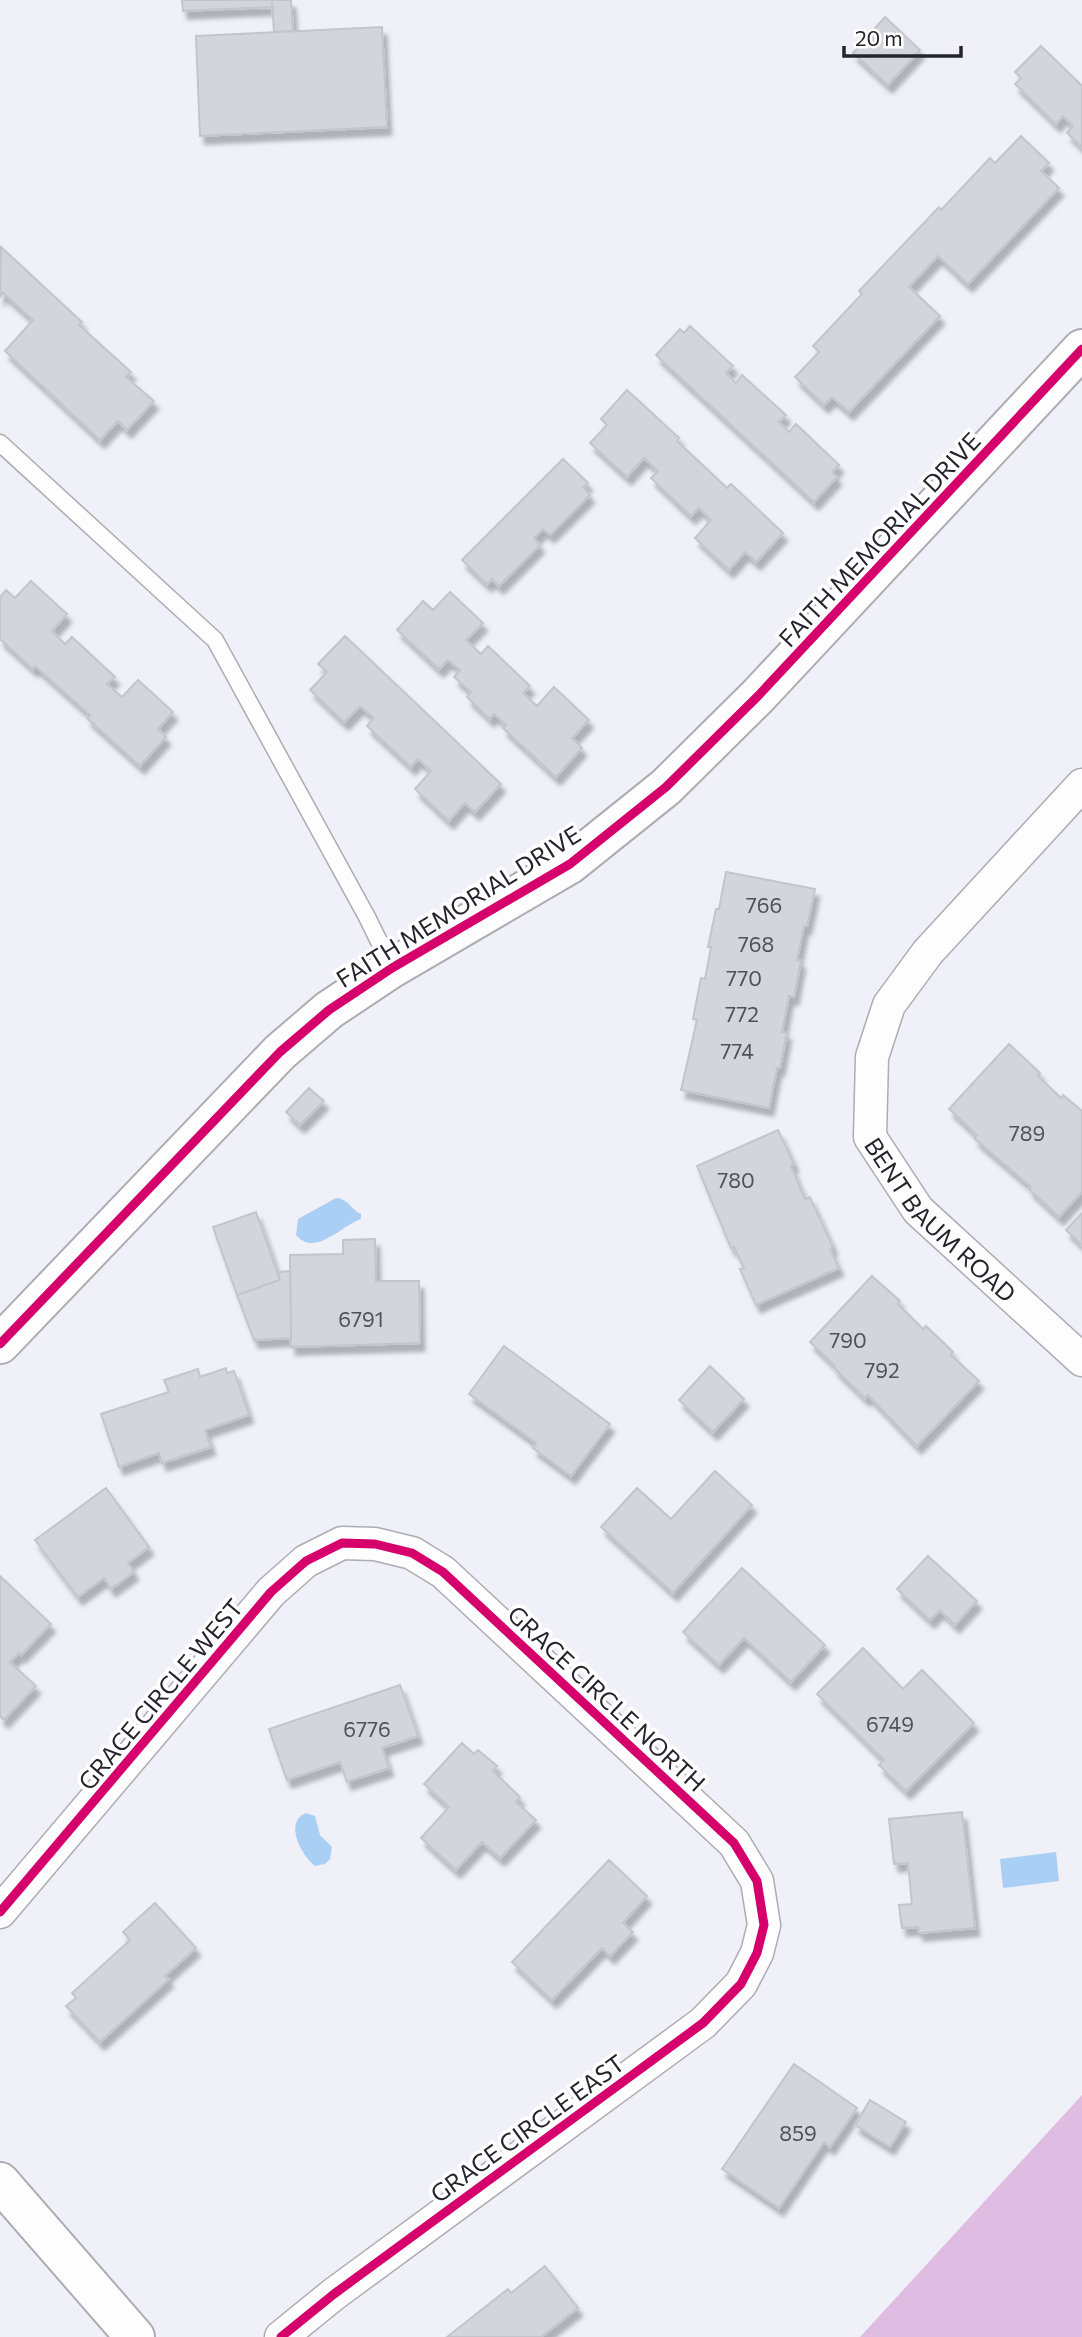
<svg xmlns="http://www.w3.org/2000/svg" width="1082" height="2337" font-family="Commissioner,sans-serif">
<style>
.forest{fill:#dfbce2}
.water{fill:#aacff5}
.building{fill:#d3d5dc;stroke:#c3c5cc;stroke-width:2;filter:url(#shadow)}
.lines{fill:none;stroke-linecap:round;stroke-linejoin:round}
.lane-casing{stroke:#acacb3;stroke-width:19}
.street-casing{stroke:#acacb3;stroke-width:35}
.secondary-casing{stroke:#acacb3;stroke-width:42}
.lane{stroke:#fdfdfe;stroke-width:16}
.street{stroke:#fdfdfe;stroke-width:32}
.secondary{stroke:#fdfdfe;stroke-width:38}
.cycleway-casing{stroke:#fff;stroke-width:13}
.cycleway{stroke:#d6006c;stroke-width:9}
.labels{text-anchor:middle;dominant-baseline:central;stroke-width:7;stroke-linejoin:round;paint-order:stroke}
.number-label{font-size:21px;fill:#505058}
.street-label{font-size:24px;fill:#25242c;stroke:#fff}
</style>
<defs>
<filter id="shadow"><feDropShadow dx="4.5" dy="8" stdDeviation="2" flood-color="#0004"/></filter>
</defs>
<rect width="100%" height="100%" fill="#f0f0f9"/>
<polygon class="forest" points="1082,2095 1082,2337 860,2337"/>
<g class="water">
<path d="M 336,1198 C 349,1199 350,1209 361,1214 L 361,1219 C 342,1225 315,1258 296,1235 L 298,1219 Z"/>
<path d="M 306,1813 L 315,1816 L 320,1835 L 332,1847 L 330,1859 L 325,1864 L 315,1866 C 302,1856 283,1822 306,1813 Z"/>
<polygon points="1056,1852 1059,1881 1003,1888 1000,1859"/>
</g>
<g class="building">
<polygon points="182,0 272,0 273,7 183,11"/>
<polygon points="272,0 291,0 293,31 274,32"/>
<polygon points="885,17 920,50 888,85 853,53"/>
<polygon points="382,27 387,127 200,136 196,36"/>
<polygon points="1041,46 1082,86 1082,147 1067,133 1073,126 1063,116 1056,124 1015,84 1021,78 1015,72"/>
<polygon points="1021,136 1049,163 1041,171 1059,188 968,284 938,256 909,287 940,316 849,412 832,397 824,405 795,377 819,352 813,346 862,294 859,291 939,207 941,210 990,158 995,163"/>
<polygon points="1,247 82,322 79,325 131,372 126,377 154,401 127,430 118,421 100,440 5,351 33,320 3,293 0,297"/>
<polygon points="690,326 733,366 726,373 736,383 742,375 786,415 779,422 789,432 796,424 839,465 832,472 837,477 814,502 656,355 680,329 684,333"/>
<polygon points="627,390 679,438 677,441 727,488 731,484 783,533 756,562 745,552 729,570 695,538 711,520 699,508 691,516 651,478 658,471 644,458 627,477 590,443 607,425 601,419"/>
<polygon points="563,459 588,483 583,487 590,495 550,535 543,529 534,538 540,545 499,586 492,579 487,584 462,560"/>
<polygon points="31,581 67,614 52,631 65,644 72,637 115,677 107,684 122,697 138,680 173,712 158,729 166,737 140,766 87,718 90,715 35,666 33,669 0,639 0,597 6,590 15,598"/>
<polygon points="450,592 483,623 466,640 481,654 488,646 530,686 523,693 537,706 554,687 589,720 572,738 582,748 556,777 503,728 506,725 494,714 490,719 467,697 471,692 454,677 460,670 448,660 439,669 397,630 423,601 433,610"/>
<polygon points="345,636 501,784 475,812 465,803 449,821 415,789 431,771 418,759 411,767 367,726 374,718 360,706 344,722 310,690 327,672 318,664"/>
<polygon points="726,872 815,889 807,926 804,926 797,960 801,961 794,997 789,996 782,1032 787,1032 780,1068 777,1068 769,1108 681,1090 697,1020 693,1019 701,978 705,979 711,947 708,947 716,909 719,909"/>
<polygon points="1009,1044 1040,1073 1038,1076 1061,1098 1063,1095 1082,1111 1082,1192 1059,1217 1029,1189 1031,1187 974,1138 977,1135 949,1109"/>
<polygon points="309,1088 324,1101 300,1125 286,1112"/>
<polygon points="778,1130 794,1164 791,1166 805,1199 810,1197 833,1247 830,1249 839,1268 756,1305 740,1269 744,1268 734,1247 731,1248 697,1166"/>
<polygon points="256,1212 280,1280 237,1295 213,1227"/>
<polygon points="1082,1213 1082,1245 1066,1230"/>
<polygon points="375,1239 376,1281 419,1281 420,1343 291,1347 290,1255 343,1254 343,1240"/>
<polygon points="290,1271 291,1338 254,1340 237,1295 280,1280 278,1272"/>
<polygon points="872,1276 900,1301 898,1304 923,1329 926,1326 953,1352 951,1355 979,1381 917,1446 868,1395 865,1398 834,1368 835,1366 810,1342"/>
<polygon points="504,1346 610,1424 571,1476 533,1448 536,1443 469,1394"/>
<polygon points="710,1366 744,1399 713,1432 679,1400"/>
<polygon points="226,1368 227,1373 234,1371 249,1415 205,1430 211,1447 162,1463 159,1453 119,1467 101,1414 169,1392 164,1380 198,1369 200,1377"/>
<polygon points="715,1471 752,1505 673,1593 601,1527 637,1488 671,1519"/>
<polygon points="106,1488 149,1547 128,1563 134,1572 111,1589 104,1578 78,1597 35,1540"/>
<polygon points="928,1556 977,1601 955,1625 940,1610 930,1620 897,1589"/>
<polygon points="742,1568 825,1645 791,1682 744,1638 719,1665 683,1632"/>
<polygon points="0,1576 51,1624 21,1655 19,1653 10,1662 36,1686 4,1720 0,1716"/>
<polygon points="863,1648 903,1689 922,1670 974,1723 906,1791 879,1765 884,1760 817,1694"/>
<polygon points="400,1685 418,1736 382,1748 389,1768 347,1782 340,1762 287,1780 269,1729"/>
<polygon points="462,1743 474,1754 478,1750 497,1766 493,1771 520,1797 516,1802 536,1820 500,1858 482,1842 456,1870 421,1838 449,1807 424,1784"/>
<polygon points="962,1812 975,1928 919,1933 918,1927 902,1928 899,1905 912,1904 908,1863 894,1864 889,1819"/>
<polygon points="609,1860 647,1896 623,1923 633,1932 610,1956 602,1948 552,2000 512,1962"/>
<polygon points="155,1903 196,1948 165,1976 169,1979 100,2042 66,2006 76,1998 72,1993 130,1940 123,1932"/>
<polygon points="794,2064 857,2108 830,2147 824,2142 779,2208 722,2169"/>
<polygon points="870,2100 906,2122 890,2147 855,2125"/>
<polygon points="545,2266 578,2308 541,2337 447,2337 508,2289 511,2293"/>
</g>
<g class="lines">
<g class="lane-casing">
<polyline id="lane" points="0,443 215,640 367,917 392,968"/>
</g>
<g class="street-casing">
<g id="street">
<path id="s1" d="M 1082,785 L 928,952 L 889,1005 L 872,1057 L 870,1137 L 918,1210 L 1082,1360"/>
<polyline points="0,1912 271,1592 306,1561 342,1543 375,1544 412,1553 443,1572 734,1843 757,1881 764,1925 757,1953 741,1984 703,2023 334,2294 281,2337"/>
</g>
</g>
<g class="secondary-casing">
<g id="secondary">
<polyline points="0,1344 280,1052 329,1010 392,968 570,864 666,787 758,696 1082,349"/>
<polyline points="0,2182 135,2337"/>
</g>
</g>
<use href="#lane" class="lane"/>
<use href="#street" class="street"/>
<use href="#secondary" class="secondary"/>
<g class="cycleway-casing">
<g id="cycleway">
<polyline points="0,1344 280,1052 329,1010 392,968 570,864 666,787 758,696 1082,349"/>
<polyline points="0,1912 271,1592 306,1561 342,1543 375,1544 412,1553 443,1572 734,1843 757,1881 764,1925 757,1953 741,1984 703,2023 334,2294 281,2337"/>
</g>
</g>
<use href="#cycleway" class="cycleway"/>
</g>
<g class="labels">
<g class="number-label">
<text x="764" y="904">766</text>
<text x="756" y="943">768</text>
<text x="744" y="977">770</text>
<text x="742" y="1013">772</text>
<text x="737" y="1050">774</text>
<text x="1027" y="1132">789</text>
<text x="736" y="1179">780</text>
<text x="361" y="1318">6791</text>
<text x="848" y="1339">790</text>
<text x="882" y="1369">792</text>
<text x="890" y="1723">6749</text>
<text x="367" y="1728">6776</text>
<text x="798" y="2132">859</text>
</g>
<g class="street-label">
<text transform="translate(879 539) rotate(-47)">FAITH MEMORIAL DRIVE</text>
<text transform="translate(458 906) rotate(-32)">FAITH MEMORIAL DRIVE</text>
<text stroke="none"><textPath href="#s1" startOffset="537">BENT BAUM ROAD</textPath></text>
<text transform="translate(160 1694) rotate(-50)">GRACE CIRCLE WEST</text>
<text transform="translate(607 1698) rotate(43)">GRACE CIRCLE NORTH</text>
<text transform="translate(527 2128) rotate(-36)">GRACE CIRCLE EAST</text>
</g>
</g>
<path d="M844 46v10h117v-10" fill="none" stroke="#25242c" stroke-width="3.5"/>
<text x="855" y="46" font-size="21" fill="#25242c" stroke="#ffffff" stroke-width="5" paint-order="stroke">20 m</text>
</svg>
